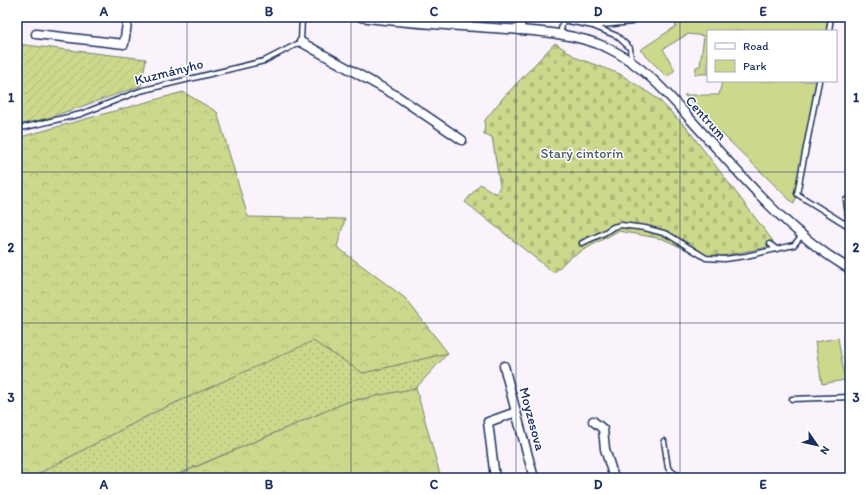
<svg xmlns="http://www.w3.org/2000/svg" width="867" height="495" font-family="Itim,sans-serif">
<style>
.grass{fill:url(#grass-dots);stroke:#748474}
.forest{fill:url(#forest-crowns);stroke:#748474}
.cemetery{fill:url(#cemetery-stones);stroke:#748474}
.park{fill:#ccd88b;stroke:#748474}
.garden{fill:url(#garden-furrows);stroke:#748474}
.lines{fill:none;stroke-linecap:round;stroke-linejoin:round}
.service-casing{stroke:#1b2f5e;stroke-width:7}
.minor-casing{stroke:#1b2f5e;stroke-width:11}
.service{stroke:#fff;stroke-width:4}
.minor{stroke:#fff;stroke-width:8}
.grid{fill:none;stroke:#1b2f5e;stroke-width:1;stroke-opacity:0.55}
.labels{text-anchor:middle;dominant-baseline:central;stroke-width:3;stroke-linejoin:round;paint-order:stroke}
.street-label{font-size:14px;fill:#1b2f5e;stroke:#fff}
.park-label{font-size:14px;fill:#475969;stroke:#fff}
.neatline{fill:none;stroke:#1b2f5e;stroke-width:1.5}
.grid-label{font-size:13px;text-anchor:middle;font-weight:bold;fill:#1b2f5e}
</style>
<defs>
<pattern id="grass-dots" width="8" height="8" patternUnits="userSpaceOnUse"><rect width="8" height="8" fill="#ccd88b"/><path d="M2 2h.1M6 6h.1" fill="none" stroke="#afba7a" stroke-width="1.8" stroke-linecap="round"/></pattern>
<pattern id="forest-crowns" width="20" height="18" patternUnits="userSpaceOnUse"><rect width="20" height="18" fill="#ccd88b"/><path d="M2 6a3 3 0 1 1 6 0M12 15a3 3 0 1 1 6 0" fill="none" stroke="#afba7a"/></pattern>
<pattern id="cemetery-stones" width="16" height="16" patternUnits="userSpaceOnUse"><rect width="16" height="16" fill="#ccd88b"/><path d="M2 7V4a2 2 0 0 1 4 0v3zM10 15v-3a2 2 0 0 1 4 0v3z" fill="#afba7a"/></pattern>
<pattern id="garden-furrows" width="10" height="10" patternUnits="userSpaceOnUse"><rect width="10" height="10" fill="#ccd88b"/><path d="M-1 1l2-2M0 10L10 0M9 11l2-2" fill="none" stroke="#afba7a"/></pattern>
</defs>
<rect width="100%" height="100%" fill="#fbf3fb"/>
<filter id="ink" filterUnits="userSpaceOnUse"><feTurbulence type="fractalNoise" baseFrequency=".025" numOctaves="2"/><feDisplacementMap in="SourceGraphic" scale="8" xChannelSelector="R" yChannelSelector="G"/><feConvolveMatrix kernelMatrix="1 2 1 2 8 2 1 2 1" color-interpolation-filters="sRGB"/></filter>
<g filter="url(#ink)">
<polygon class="grass" points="313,340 363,373 448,353 416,388 347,402 169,478 30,478 155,412"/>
<g class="forest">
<polygon points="183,92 217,112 248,217 345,219 337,247 405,298 448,353 363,373 313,341 155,412 30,478 17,478 17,138"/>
<polygon points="416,388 441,478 170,478 347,402"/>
</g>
<polygon class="cemetery" points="555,43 577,58 620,74 658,99 686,127 773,241 768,247 723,256 700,256 663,239 618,231 569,258 554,273 465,202 480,184 496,194 500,186 492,137 484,134 485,120 502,99"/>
<g class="park">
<polygon points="678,17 831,17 829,31 708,31 708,74 695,74 696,67 700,66 704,36 688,34 663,49 675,70 667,77 640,50 675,27"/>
<polygon points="722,81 819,81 797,194 794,204 717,129 695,105 684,95 719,95"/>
<polygon points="838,338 845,380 822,384 815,342"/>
</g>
<polygon class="garden" points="17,44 146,59 141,86 45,119 17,125"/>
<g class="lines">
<g class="service-casing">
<g id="service">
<polyline points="593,26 632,22"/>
<polyline points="829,31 831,17"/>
<polyline points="560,35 563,20 593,26 617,36 630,48 631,60"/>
<polyline points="819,81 797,194 850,227"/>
<polyline points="17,129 81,114 140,91 264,61 301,42 302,17"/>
<polyline points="846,200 850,231"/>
<polyline points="582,243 604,233 613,227 621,225 645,228 667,234 706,258 725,259 746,256 794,245 802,235"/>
<polyline points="770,244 775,248"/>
<polyline points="792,399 850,397"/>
<polyline points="664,441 668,468 679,477"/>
</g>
</g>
<g class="minor-casing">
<g id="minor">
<path d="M 361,17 C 404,23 449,25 493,28 C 531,31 573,32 608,48 C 646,66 673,100 700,130 C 745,180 791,235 850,269"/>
<polyline points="519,30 522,17"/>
<polyline points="36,34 124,44 128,17"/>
<polyline points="301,42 397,96 462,140"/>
<polyline points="504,366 516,412 534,478"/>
<polyline points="593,421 603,429 605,449 614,478"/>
<polyline points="679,477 679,478"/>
<polyline points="495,478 488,422 516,412"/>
</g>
</g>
<use href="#service" class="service"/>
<use href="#minor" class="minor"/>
</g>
</g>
<path class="grid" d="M 187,17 L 187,478M 351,17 L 351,478M 516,17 L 516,478M 680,17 L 680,478M 17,172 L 850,172M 17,323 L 850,323"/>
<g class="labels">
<g class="street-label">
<text transform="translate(169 72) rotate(-14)">Kuzmányho</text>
<text transform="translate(706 118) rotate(48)">Centrum</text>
<text transform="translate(532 419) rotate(75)">Moyzesova</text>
</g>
<g class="park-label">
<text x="582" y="153">Starý cintorín</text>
</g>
</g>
<rect width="867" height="495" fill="none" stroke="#fff" stroke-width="44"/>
<rect x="707" y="30" width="130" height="52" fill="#ffffff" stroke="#a4acbf"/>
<rect x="715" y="43" width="20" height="6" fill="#ffffff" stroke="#a4acbf"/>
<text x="743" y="50" font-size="12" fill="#1b2f5e">Road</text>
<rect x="715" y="60" width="20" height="12" fill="#ccd88b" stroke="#a4acbf"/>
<text x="743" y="70" font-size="12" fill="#1b2f5e">Park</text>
<g transform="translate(817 445) rotate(124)" stroke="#ffffff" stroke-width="3" paint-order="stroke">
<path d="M0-3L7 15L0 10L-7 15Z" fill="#1b2f5e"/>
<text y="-6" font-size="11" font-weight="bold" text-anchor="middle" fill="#1b2f5e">N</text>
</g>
<rect x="22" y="22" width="823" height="451" class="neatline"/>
<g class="grid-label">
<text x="104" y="16">A</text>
<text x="269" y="16">B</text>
<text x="434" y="16">C</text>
<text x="598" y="16">D</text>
<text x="763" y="16">E</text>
<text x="11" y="102">1</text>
<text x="856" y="102">1</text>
<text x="11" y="252">2</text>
<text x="856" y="252">2</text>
<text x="11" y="402">3</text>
<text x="856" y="402">3</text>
<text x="104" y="489">A</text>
<text x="269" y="489">B</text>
<text x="434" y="489">C</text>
<text x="598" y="489">D</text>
<text x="763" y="489">E</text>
</g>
</svg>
